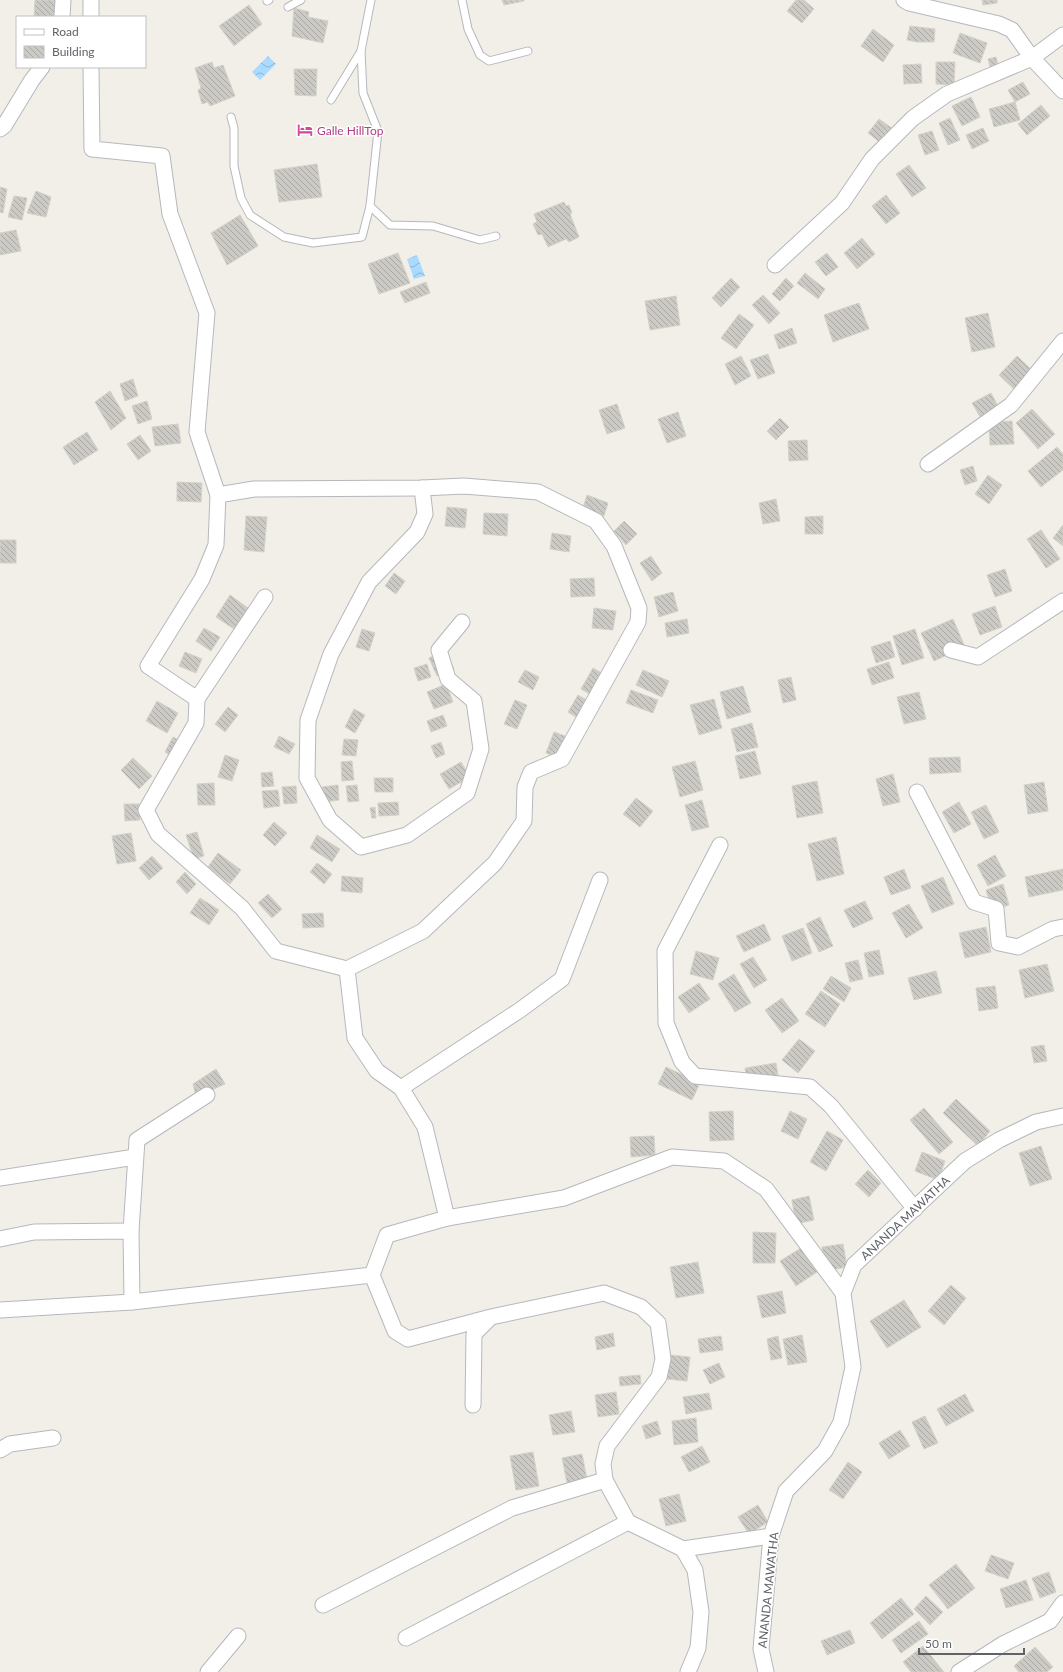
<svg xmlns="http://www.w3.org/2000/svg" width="1063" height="1672" font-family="Lato,sans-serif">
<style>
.water{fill:url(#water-waves)}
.building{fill:url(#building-back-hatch);stroke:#d6d1c6}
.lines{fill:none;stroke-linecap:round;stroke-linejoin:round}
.lane-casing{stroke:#b5b8bc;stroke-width:9}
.street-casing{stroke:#b5b8bc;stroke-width:17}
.lane{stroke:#fff;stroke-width:7}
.street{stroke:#fff;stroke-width:15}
.labels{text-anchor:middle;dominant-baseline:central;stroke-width:3;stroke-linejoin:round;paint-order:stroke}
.hotel-label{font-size:12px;fill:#b23c85;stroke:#fff;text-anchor:start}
.street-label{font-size:12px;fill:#5f6368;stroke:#fff}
</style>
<defs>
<pattern id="water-waves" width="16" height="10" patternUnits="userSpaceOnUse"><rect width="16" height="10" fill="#aadaff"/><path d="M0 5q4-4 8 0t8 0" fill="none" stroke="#8eb4d2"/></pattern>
<pattern id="building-back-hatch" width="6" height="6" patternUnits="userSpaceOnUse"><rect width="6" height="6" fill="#cccac5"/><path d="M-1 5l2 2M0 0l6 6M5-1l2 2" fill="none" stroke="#a9a8a4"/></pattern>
</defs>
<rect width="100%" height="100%" fill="#f1efe8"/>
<g class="water">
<polygon points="268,56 276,64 260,80 252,72"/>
<polygon points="417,255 425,276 414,279 407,259"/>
</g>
<g class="building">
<polygon points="35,0 56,0 54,17 34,17"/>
<polygon points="502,0 524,0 524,1 504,5"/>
<polygon points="796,0 804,0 814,9 802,23 787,11"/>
<polygon points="982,0 997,0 997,3 983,5"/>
<polygon points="249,5 262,24 234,46 219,26"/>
<polygon points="294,8 309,12 308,17 328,21 323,43 292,36"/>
<polygon points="910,26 935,29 934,42 917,42 907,40"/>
<polygon points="873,29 894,45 883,62 861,46"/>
<polygon points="960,33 987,43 980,63 953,53"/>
<polygon points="996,57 1000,73 992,75 988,59"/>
<polygon points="212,62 214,68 223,65 235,96 210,106 208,102 202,104 198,90 201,88 195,68"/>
<polygon points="936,62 955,62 954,85 936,84"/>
<polygon points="921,64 922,83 904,84 903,65"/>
<polygon points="294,69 317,69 316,96 295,95"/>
<polygon points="1023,82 1030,94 1015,102 1008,90"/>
<polygon points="971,97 980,117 962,126 952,106"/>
<polygon points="1015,102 1020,120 994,127 989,109"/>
<polygon points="1041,105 1050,116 1027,135 1018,124"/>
<polygon points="950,118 960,140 948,145 939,123"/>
<polygon points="879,119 893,129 882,144 868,133"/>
<polygon points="983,128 989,141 972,149 966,135"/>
<polygon points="932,131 939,150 925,155 918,135"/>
<polygon points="317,164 322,197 279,202 274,170"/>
<polygon points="909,165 926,188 912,197 896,174"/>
<polygon points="0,187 7,189 3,213 0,212"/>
<polygon points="36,191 51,197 46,217 27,213"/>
<polygon points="886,195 900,213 886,224 872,206"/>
<polygon points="14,196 27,198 22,220 8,217"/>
<polygon points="564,202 566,206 569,205 572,213 570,214 579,237 569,242 566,239 548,247 542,234 538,235 533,224 537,222 534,214"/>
<polygon points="240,215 258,246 227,265 211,233"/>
<polygon points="16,230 21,251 0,255 0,233"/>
<polygon points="862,238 875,254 857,269 844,253"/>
<polygon points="398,253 410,283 379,294 368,264"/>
<polygon points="827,253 838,267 826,276 815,262"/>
<polygon points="805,273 825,289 818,299 797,283"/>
<polygon points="731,278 740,287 721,307 712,298"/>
<polygon points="786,278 794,286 780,301 772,294"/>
<polygon points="426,282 430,293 405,303 400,292"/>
<polygon points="763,295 780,313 769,324 752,305"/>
<polygon points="676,296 680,325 650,330 645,301"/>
<polygon points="859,303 869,329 833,342 824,315"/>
<polygon points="988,313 995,347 972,352 965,318"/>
<polygon points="739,314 754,325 736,349 721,338"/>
<polygon points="792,328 797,343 779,349 774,335"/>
<polygon points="768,354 775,373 758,379 750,360"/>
<polygon points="741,356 751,376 735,385 725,364"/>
<polygon points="1017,356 1035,373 1017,392 999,375"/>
<polygon points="133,379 138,396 125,401 120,384"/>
<polygon points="110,391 126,418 111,430 95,402"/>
<polygon points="991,393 1000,410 982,420 972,403"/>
<polygon points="147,401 152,419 138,424 132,406"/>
<polygon points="617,404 625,428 607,434 599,410"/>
<polygon points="1032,409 1055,434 1038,449 1016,423"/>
<polygon points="678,412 686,436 667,443 658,419"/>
<polygon points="780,418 789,427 776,440 767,431"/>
<polygon points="1012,421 1014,444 990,445 989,423"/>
<polygon points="178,424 181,443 155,446 152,427"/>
<polygon points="87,432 98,450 74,465 63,447"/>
<polygon points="140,435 151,451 138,460 127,444"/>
<polygon points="807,440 808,460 789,461 788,441"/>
<polygon points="1057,447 1063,454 1063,470 1041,487 1028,471"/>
<polygon points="973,466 977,481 965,485 960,470"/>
<polygon points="988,475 1002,485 989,504 975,494"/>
<polygon points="177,482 202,483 201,502 177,501"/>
<polygon points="587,495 608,503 604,516 583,508"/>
<polygon points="776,499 780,521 763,524 759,503"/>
<polygon points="447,507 467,509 465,528 445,526"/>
<polygon points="484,513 508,514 507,536 483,534"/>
<polygon points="246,516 267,517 264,552 244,550"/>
<polygon points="823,516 823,534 805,534 805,517"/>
<polygon points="624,521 637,534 626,545 614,531"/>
<polygon points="1063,525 1063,546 1053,538"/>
<polygon points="1041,530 1060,559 1046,568 1027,539"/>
<polygon points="552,533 571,536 569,552 550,549"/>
<rect x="0" y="540" width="16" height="23"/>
<polygon points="651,556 662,573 652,581 640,563"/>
<polygon points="1005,569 1012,591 995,597 987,575"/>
<polygon points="394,573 405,581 396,594 385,586"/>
<polygon points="594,578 595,596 571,597 570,579"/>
<polygon points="673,592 678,611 659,617 654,597"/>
<polygon points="230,595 248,608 234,629 216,617"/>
<polygon points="995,606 1002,627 980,635 972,614"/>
<polygon points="594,608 616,611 613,630 592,628"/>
<polygon points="687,619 689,633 667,637 665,623"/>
<polygon points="953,619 965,647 934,661 921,633"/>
<polygon points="204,628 220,637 211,651 196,641"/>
<polygon points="362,629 375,633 369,651 356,647"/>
<polygon points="915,629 924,658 902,665 893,636"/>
<polygon points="890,641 895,657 876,663 871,647"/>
<polygon points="445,650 454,669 437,676 429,658"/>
<polygon points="185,652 202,659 196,673 179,666"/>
<polygon points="889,662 894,678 872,685 867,669"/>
<polygon points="427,664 431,677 418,681 414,668"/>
<polygon points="593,668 605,675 593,696 581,689"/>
<polygon points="525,670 539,677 533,690 518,682"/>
<polygon points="643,670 669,681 662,697 636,685"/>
<polygon points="791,677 796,700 783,703 778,680"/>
<polygon points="446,684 453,702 434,709 427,692"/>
<polygon points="743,686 751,712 727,719 720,692"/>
<polygon points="631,690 658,700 653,713 626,703"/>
<polygon points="919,692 926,719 904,724 897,697"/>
<polygon points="578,695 590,702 579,719 568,712"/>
<polygon points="714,699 722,728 699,735 690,705"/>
<polygon points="515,700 527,705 517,729 504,724"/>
<polygon points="157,701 178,713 167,733 146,721"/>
<polygon points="228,707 238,715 225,732 215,724"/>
<polygon points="354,709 365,715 355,733 345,727"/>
<polygon points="443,715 447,726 431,732 427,721"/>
<polygon points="752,723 758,747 737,752 731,729"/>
<polygon points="554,732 565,736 557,757 546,753"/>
<polygon points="279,736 295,744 289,754 274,747"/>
<polygon points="173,737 186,744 178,760 165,752"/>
<polygon points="344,739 358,740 356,756 342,755"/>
<polygon points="441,742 445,754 436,758 431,746"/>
<polygon points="755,751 761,774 740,779 735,756"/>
<polygon points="225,755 239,760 232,781 218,777"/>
<polygon points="960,757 961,772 930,774 929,758"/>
<polygon points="133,758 152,776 139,789 121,770"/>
<polygon points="352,761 354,780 342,781 341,762"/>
<polygon points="695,761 703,790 680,797 672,767"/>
<polygon points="461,762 470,777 449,789 440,774"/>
<polygon points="272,772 274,786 262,787 261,773"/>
<polygon points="893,774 900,802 883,806 876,779"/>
<polygon points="374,778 393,778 393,792 375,792"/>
<polygon points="817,781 823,813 797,818 792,786"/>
<polygon points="1044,782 1048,811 1028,814 1024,785"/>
<polygon points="214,783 215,805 198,805 197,784"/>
<polygon points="338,785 339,800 324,802 322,787"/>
<polygon points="357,785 359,801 348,802 346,786"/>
<polygon points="296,786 297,803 284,804 282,787"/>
<polygon points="278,790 280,806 264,808 262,791"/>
<polygon points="636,798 653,811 640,827 623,814"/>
<polygon points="702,800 709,827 692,831 685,805"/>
<polygon points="398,802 399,815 379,816 378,803"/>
<polygon points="959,802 971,824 954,833 942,812"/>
<polygon points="124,804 139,804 140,820 125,821"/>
<polygon points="986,805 999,832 984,839 971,812"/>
<polygon points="375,807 376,818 372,818 370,808"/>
<polygon points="274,822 287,833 275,846 263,835"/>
<polygon points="197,832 204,856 194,859 186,835"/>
<polygon points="131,833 136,861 117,864 112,836"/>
<polygon points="317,835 340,849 332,862 310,848"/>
<polygon points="836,837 844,874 817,881 808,844"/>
<polygon points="218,853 241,870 230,884 208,867"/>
<polygon points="995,855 1006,876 988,886 977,865"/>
<polygon points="152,856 163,868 149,880 139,868"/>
<polygon points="317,863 332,874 324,884 310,872"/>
<polygon points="904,869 911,888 891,895 884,877"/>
<polygon points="1063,869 1063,890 1029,897 1025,877"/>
<polygon points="185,872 196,884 187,894 176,882"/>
<polygon points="342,876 363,878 362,893 341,891"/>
<polygon points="943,877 954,904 932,913 921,886"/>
<polygon points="1003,884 1009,905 992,910 986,890"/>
<polygon points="268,894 282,909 272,918 258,903"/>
<polygon points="200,898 219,910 209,925 190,913"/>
<polygon points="865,901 873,919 853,928 844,910"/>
<polygon points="909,904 923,928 906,938 892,913"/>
<polygon points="323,913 324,927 303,928 302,914"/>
<polygon points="820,917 833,946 819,952 806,924"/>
<polygon points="764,924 771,940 744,952 736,936"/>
<polygon points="986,927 991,952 965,958 959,933"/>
<polygon points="803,928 812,953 792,961 782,936"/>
<polygon points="879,950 884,974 869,977 864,953"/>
<polygon points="696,951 719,958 713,980 690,974"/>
<polygon points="753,957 767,980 754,988 740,964"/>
<polygon points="858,960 863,979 850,982 845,963"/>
<polygon points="1047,964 1054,991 1025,998 1019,970"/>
<polygon points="936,971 942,993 914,1000 908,978"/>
<polygon points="734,974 751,1003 735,1012 718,984"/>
<polygon points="831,976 851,988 844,1002 823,989"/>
<polygon points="699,983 710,999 689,1013 678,997"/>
<polygon points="995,986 998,1008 979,1011 976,988"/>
<polygon points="821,991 840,1004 825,1027 805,1014"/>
<polygon points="782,998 799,1021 782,1033 765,1010"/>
<polygon points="799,1039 815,1051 798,1073 782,1060"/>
<polygon points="1044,1045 1047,1061 1034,1063 1031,1047"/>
<polygon points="776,1063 779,1082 748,1087 745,1068"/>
<polygon points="666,1067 700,1083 692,1100 658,1084"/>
<polygon points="216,1069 225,1084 196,1097 193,1084"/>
<polygon points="956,1099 990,1131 978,1146 943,1113"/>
<polygon points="924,1108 953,1142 939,1154 910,1120"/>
<polygon points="733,1111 734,1140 710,1141 709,1112"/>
<polygon points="790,1111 807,1119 798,1139 781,1131"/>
<polygon points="827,1131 843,1140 826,1171 810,1162"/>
<polygon points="654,1136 655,1155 631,1157 630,1137"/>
<polygon points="1041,1146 1052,1179 1030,1186 1019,1153"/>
<polygon points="922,1152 945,1161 938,1180 915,1171"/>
<polygon points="868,1170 881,1183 869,1197 855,1184"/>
<polygon points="809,1196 814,1220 796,1224 792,1200"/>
<polygon points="753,1232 776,1233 775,1263 753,1263"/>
<polygon points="843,1244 847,1267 825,1271 822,1247"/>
<polygon points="801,1248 817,1272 796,1286 780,1261"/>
<polygon points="698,1262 704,1293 676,1298 670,1267"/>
<polygon points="951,1285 966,1298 944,1325 928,1311"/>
<polygon points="782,1291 786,1313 762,1318 757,1296"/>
<polygon points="904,1300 921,1327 887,1348 870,1321"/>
<polygon points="613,1333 615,1346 597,1350 595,1337"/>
<polygon points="802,1335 807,1362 788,1365 783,1339"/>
<polygon points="721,1336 723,1350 700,1353 698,1339"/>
<polygon points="778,1336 782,1358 771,1360 767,1339"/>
<polygon points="670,1355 690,1357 687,1381 667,1379"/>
<polygon points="719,1363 725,1377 710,1384 703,1370"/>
<polygon points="640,1375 641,1384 620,1386 619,1377"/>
<polygon points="616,1392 619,1414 598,1417 595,1395"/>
<polygon points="709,1393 712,1409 686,1414 683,1397"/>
<polygon points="965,1394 974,1411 946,1426 937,1409"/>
<polygon points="571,1411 575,1432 553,1435 549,1415"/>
<polygon points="925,1416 938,1443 924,1449 912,1422"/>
<polygon points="696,1418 698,1442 674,1445 672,1421"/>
<polygon points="657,1421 661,1434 646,1439 642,1426"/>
<polygon points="900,1430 910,1446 889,1459 879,1443"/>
<polygon points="702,1446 710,1462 689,1472 681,1457"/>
<polygon points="533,1452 539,1486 516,1490 510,1456"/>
<polygon points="582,1454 587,1479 567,1483 562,1458"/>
<polygon points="848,1462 862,1472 843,1499 829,1490"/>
<polygon points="679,1494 686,1521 666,1526 659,1499"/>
<polygon points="758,1505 768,1522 749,1534 738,1517"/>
<polygon points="991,1555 1014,1563 1008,1579 985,1571"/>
<polygon points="956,1564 975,1588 948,1609 929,1585"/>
<polygon points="1049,1572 1056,1592 1040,1598 1032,1578"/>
<polygon points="1026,1580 1033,1600 1006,1608 1000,1589"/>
<polygon points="926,1596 943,1612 930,1625 914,1609"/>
<polygon points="901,1598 914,1614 882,1639 870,1623"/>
<polygon points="919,1621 928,1634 901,1653 892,1640"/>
<polygon points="850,1630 855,1643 827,1655 821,1641"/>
<polygon points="923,1646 944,1672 911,1672 903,1662"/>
<polygon points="1035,1647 1053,1667 1047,1672 1019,1672 1014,1666"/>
</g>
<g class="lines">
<g class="lane-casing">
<g id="lane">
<polyline points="462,0 468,29 480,55 489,61 528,51"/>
<polyline points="267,1 269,0"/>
<polyline points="288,7 301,0"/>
<polyline points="331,100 361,51"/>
<polyline points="231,117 234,128 234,166 241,198 250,215 284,237 313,243 362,237 370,206 378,131 363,93 361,51 371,0"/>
<polyline points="370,206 390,225 433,226 480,240 496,236"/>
</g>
</g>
<g class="street-casing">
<g id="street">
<polyline points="91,0 91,17"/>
<polyline points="904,0 909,3 999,24 1012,30 1032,58 1063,91"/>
<polyline points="62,17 63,0"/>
<polyline points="91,67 92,149 162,156 170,214 207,313 197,432 218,495 216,545 202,579 148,666 197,699 196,723 146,810 158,834 242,908 276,951 347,969"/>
<polyline points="0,129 4,126 32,80 42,67"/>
<polyline points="775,265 842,203 872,159 913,118 947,94 1032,58 1063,35"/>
<polyline points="928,464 1011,405 1063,341"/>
<polyline points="422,488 425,514 417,532 369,582 331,654 308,720 307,778 330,820 361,847 407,835 467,793 481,749 474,701 448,679 439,650 462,622"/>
<polyline points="218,495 254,489 422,488 464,486 538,492 596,521 614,546 639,608 638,622 562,759 531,772 525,787 524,821 495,863 423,931 347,969 355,1038 377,1071 401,1088 425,1127 447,1218"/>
<polyline points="951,650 978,657 1063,601"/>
<polyline points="197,699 265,597"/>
<polyline points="917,792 974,902 996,909 999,943 1018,947 1053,929 1063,927"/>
<polyline points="720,845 665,951 666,1023 682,1062 695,1076 810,1087 831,1106 915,1209"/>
<polyline points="401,1088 520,1010 562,979 600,880"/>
<polyline points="0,1178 135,1157"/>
<polyline points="131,1231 137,1140 207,1095"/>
<polyline points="0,1239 34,1232 131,1231 132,1302"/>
<polyline points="372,1275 387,1235 447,1218 564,1198 672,1157 724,1161 766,1189 843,1293"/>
<polyline points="0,1310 132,1302 372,1275 395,1331 408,1339 491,1317 604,1293 641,1307 658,1323 663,1359 659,1377 607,1446 603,1464 605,1480 628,1522 683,1549 771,1536"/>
<polyline points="473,1405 474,1334 490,1318"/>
<polyline points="0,1450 10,1444 53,1438"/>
<polyline points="683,1549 695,1570 701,1612 698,1648 688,1672"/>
<polyline points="323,1605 512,1508 605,1480"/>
<polyline points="406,1638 628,1522"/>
<polyline points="208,1672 238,1636"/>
<polyline points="766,1672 761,1649 771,1536 786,1491 825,1451 841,1422 853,1367 843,1293 854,1265 965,1161 999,1140 1036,1122 1063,1116"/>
<polyline points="959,1672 1003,1644 1050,1621 1063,1603"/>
</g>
</g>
<use href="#lane" class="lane"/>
<use href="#street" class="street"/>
</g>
<defs>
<g id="hotel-bare" transform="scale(1.2)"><path d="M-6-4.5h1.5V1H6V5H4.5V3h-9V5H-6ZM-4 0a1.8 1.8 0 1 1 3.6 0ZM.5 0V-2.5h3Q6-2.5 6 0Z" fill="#d1479c" stroke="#fff" stroke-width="2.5" paint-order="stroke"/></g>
</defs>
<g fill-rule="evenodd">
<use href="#hotel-bare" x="305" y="130"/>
</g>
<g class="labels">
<g class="hotel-label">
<text x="317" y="130">Galle HillTop</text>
</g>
<g class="street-label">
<text transform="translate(905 1218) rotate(-43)">ANANDA MAWATHA</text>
<text transform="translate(768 1590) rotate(-84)">ANANDA MAWATHA</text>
</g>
</g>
<rect x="16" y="16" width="130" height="52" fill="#ffffff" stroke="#bfc1c3"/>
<rect x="24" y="29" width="20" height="6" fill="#ffffff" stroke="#bfc1c3"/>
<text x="52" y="36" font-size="12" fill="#5f6368">Road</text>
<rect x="24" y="46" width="20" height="12" fill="url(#building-back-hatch)" stroke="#bfc1c3"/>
<text x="52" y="56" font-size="12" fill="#5f6368">Building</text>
<path d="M919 1648v6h105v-6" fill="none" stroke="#5f6368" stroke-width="2"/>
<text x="925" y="1648" font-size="12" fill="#5f6368" stroke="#ffffff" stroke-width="3" paint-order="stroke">50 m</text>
</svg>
